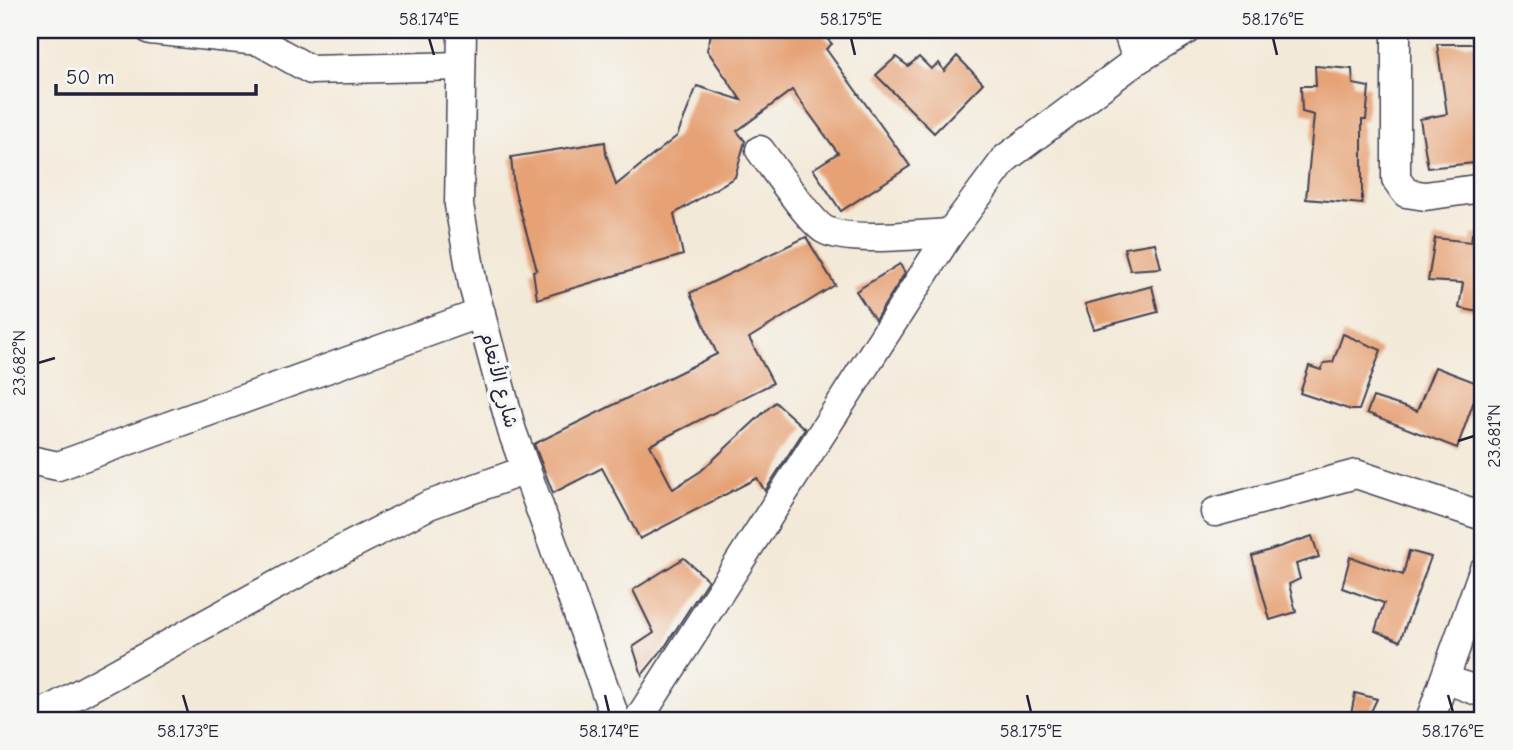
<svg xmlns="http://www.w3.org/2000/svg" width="1513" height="750" font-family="'Comic Neue','Playpen Sans Arabic',sans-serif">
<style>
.building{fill:#e6a174}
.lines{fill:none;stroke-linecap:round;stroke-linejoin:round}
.minor-casing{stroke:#414053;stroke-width:31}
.minor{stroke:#fff;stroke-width:28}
.ticks{fill:none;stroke:#22223b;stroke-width:2.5}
.labels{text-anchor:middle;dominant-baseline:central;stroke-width:7;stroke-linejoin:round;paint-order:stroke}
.street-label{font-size:19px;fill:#22223b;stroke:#f6f6f2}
.neatline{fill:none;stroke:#22223b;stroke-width:2.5}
.ticks-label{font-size:18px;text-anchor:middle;fill:#22223b}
</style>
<rect width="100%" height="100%" fill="#f6f6f2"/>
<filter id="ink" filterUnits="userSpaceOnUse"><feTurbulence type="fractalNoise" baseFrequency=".0143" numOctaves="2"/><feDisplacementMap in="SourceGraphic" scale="14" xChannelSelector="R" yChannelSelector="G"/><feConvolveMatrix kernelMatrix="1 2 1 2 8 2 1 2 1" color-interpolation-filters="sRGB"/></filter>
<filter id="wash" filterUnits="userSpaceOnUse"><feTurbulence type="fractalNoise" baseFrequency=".00686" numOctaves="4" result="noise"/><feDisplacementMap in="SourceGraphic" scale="28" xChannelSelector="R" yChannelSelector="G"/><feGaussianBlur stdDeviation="1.57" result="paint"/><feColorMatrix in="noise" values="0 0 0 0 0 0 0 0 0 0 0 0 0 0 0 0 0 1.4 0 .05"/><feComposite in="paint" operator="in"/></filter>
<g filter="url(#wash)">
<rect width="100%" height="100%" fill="#f3e9d8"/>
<g id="blocks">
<g class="building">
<polygon points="712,30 819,30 832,44 826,49 910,166 841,211 813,169 838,153 792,90 737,131 745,141 735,177 674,214 683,255 537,299 533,271 537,270 514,188 511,157 605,142 606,154 616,185 677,136 697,86 741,100 707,50"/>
<polygon points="1437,44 1483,44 1483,162 1428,168 1420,119 1447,114"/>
<polygon points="957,56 983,83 934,133 876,75 896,57 908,66 919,57 931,69 939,63 944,71"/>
<polygon points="1315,66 1352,69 1353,84 1369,87 1366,120 1362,120 1362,204 1306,199 1314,115 1302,112 1301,86 1316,86"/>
<polygon points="1472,234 1483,235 1483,313 1459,308 1463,283 1428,281 1435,238 1471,242"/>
<polygon points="806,237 835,285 749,338 773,383 650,445 673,489 701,471 775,402 805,429 765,491 757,478 640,539 602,468 553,493 534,444 717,354 690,293"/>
<polygon points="1155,243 1161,268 1130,270 1124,248"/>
<polygon points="900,264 905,273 875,320 856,291"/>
<polygon points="1152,286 1158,312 1094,329 1085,304"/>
<polygon points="1343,334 1381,350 1359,410 1351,410 1300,393 1309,366 1321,370 1324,363 1333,362"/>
<polygon points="1435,367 1480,384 1457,448 1367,413 1373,397 1417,411"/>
<polygon points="1312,536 1319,557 1296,564 1300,579 1289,584 1296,612 1270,620 1252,556"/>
<polygon points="1409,551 1431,557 1400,641 1375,631 1384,603 1342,588 1350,557 1403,575"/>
<polygon points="684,558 708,580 666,645 642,675 633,647 654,633 633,590"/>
<polygon points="1355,693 1377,699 1367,720 1350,720"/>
</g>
</g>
</g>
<g filter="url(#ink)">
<use href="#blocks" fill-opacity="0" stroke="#414053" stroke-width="2"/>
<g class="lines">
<g class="minor-casing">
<g id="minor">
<polyline points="150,30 259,41 311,70 461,66"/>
<polyline points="462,30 459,205 473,285 512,431 616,720"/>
<polyline points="1127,30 1137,60"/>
<polyline points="1396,30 1396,179 1406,193 1425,196 1483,188"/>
<path d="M 760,150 C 772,166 811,223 825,230 C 850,243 921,234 950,233"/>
<polyline points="30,460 58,466 481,313"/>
<polyline points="1215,512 1356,474 1483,516"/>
<polyline points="1445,679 1483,693"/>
<polyline points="31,720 320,561 429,505 526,470"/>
<polyline points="638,720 950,233 1006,158 1137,60 1187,30"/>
<polyline points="1430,720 1483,571"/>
</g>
</g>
<use href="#minor" class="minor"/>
</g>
</g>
<path class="ticks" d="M 429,38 L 434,55M 851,38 L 855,55M 1273,38 L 1277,55M 38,363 L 55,358M 1458,441 L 1474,436M 183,695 L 188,712M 605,695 L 609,712M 1027,695 L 1031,712M 1448,695 L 1453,712"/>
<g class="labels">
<g class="street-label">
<text transform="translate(499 380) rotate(75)">شارع الأنعام</text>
</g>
</g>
<rect width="1513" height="750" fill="none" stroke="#f6f6f2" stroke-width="77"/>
<path d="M56 84v10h200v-10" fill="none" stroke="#22223b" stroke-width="3.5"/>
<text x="66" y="84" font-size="21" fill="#22223b" stroke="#f6f6f2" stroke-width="5" paint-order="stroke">50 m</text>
<rect x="38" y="38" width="1436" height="674" class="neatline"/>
<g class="ticks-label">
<text x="429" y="25">58.174°E</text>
<text x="851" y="25">58.175°E</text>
<text x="1273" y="25">58.176°E</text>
<text transform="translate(19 363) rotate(-90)" y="6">23.682°N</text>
<text transform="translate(1494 436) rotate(-90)" y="6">23.681°N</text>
<text x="188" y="737">58.173°E</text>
<text x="609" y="737">58.174°E</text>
<text x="1031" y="737">58.175°E</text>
<text x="1453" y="737">58.176°E</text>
</g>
</svg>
